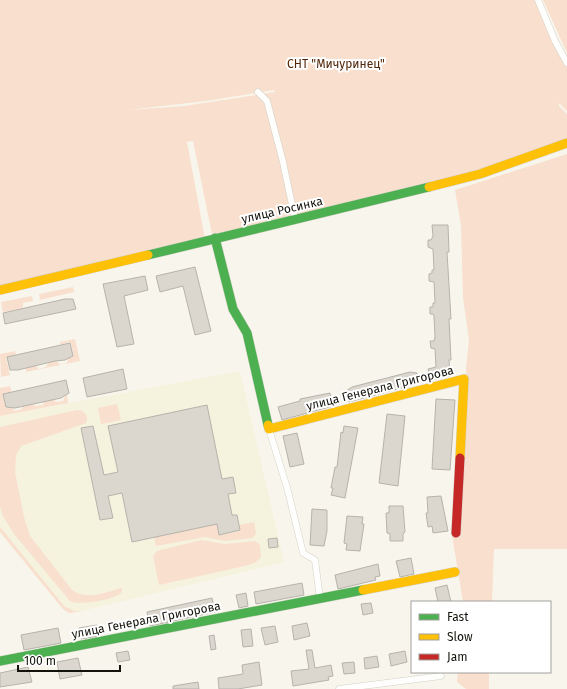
<svg xmlns="http://www.w3.org/2000/svg" width="567" height="689" font-family="'Fira Sans',sans-serif">
<style>
.built{fill:#f5f2de}
.green{fill:#f9dfcd;fill-rule:evenodd}
.building{fill:#dbd7cf;stroke:#b6b3ac}
.lines{fill:none;stroke-linecap:round;stroke-linejoin:round}
.street-casing{stroke:#d3d1c8;stroke-width:7}
.fast-casing{stroke:#d3d1c8;stroke-width:10}
.slow-casing{stroke:#d3d1c8;stroke-width:10}
.jam-casing{stroke:#d3d1c8;stroke-width:10}
.street{stroke:#fefefc;stroke-width:6}
.fast{stroke:#4caf50;stroke-width:9}
.slow{stroke:#ffc107;stroke-width:9}
.jam{stroke:#c62828;stroke-width:9}
.labels{text-anchor:middle;dominant-baseline:central;stroke-width:4;stroke-linejoin:round;paint-order:stroke}
.park-label{font-size:12px;fill:#522607;stroke:#fff}
.street-label{font-size:12px;fill:#13120b;stroke:#fff}
</style>
<rect width="100%" height="100%" fill="#f8f6ec"/>
<polygon class="built" points="240,371 284,562 82,611 69,613 63,609 0,532 0,416"/>
<g class="green">
<path d="M 0,0 L 538,0 L 567,63 L 567,111 L 559,103 L 559,106 L 567,114 L 567,142 L 459,178 L 213,239 L 193,141 L 187,142 L 205,239 L 0,288 ZM 274,90 L 275,92 L 184,106 L 128,110 L 206,101 Z"/>
<polygon points="543,0 567,0 567,53"/>
<polygon points="567,154 567,549 494,549 492,602 463,602 452,535 466,429 466,367 469,340 463,298 461,226 455,190"/>
<polygon points="73,287 74,292 40,300 39,294"/>
<polygon points="32,296 33,301 23,303 23,308 3,312 1,302"/>
<polygon points="75,339 80,361 26,372 26,368 36,366 39,369 46,367 48,363 57,361 60,365 67,363 68,359 74,356 71,344 69,342 60,345 60,342"/>
<polygon points="15,351 16,355 6,358 10,375 1,377 0,354"/>
<polygon points="10,386 12,392 4,393 3,395 6,408 12,408 15,411 22,409 23,405 33,403 35,406 43,405 44,400 53,398 56,402 63,401 65,396 67,395 68,403 0,416 0,388"/>
<polygon points="117,404 121,420 101,424 98,408"/>
<path d="M 77,410 C 85,410 89,416 86,423 L 21,446 L 16,455 L 15,472 L 24,517 L 30,536 L 72,590 C 86,601 106,592 122,588 L 122,592 C 114,600 79,606 70,601 L 14,534 L 3,516 L 0,507 L 0,427 Z"/>
<polygon points="254,522 256,533 253,538 225,541 205,537 156,546 154,537 217,524 220,535 240,531 239,525"/>
<polygon points="0,527 64,606 74,611 82,611 69,613 63,609 0,532"/>
<polygon points="201,540 225,544 255,541 260,545 261,557 256,562 249,565 159,585 153,556 157,551"/>
<polygon points="458,672 489,672 489,689 466,689 457,682"/>
</g>
<g class="building">
<polygon points="432,225 448,225 449,252 447,252 451,319 449,319 451,360 449,360 450,376 431,380 428,369 436,367 435,349 431,348 430,341 434,341 435,337 434,316 433,314 430,314 430,307 433,307 433,303 435,303 434,282 429,281 429,274 432,273 432,270 434,270 433,249 428,247 428,240 431,240 433,236"/>
<polygon points="195,267 211,331 195,335 183,286 160,292 156,276"/>
<polygon points="145,276 148,290 124,296 134,344 117,347 103,284"/>
<polygon points="65,299 73,299 76,309 5,324 3,313"/>
<polygon points="70,343 73,356 65,360 55,361 18,370 10,370 7,357"/>
<polygon points="123,369 127,389 87,397 83,378"/>
<polygon points="410,372 417,373 420,383 349,402 346,391 352,387"/>
<polygon points="66,380 69,393 61,398 15,408 6,407 3,394"/>
<polygon points="330,393 333,406 282,420 278,407 300,401 300,399"/>
<polygon points="436,399 455,400 450,470 432,469"/>
<polygon points="207,405 222,479 233,477 236,493 228,494 232,515 237,515 240,530 219,535 217,524 132,542 122,493 108,496 113,518 100,520 81,428 93,426 104,475 118,472 108,426"/>
<polygon points="387,414 405,416 398,486 379,483"/>
<polygon points="344,426 358,428 345,498 331,495 333,488 331,488 335,467 337,467 341,432 343,433"/>
<polygon points="297,433 304,464 290,467 283,436"/>
<polygon points="441,496 448,531 433,533 432,526 428,527 426,513 428,513 427,497"/>
<polygon points="389,506 403,506 405,532 403,534 403,541 390,541 390,534 387,533 386,513 389,513"/>
<polygon points="312,509 327,510 327,531 324,546 310,545"/>
<polygon points="347,516 363,517 362,524 364,524 360,551 346,550 347,544 344,543"/>
<polygon points="277,538 278,547 269,548 268,539"/>
<polygon points="411,558 414,574 400,577 396,561"/>
<polygon points="378,564 380,576 375,577 376,580 338,589 335,575"/>
<polygon points="302,583 304,595 256,604 254,592"/>
<polygon points="447,585 451,602 438,602 435,588"/>
<polygon points="246,593 248,606 239,608 236,595"/>
<polygon points="212,598 215,612 150,626 147,612"/>
<polygon points="371,603 373,613 363,615 361,604"/>
<polygon points="307,623 310,636 294,640 292,626"/>
<polygon points="97,625 99,636 81,639 79,628"/>
<polygon points="275,626 278,642 265,645 261,628"/>
<polygon points="58,628 61,643 24,650 21,635"/>
<polygon points="251,629 253,646 243,647 241,630"/>
<polygon points="214,635 216,649 211,650 209,636"/>
<polygon points="306,650 312,650 315,668 331,665 333,676 328,677 329,680 293,686 291,671 309,669"/>
<polygon points="128,651 130,660 118,662 116,653"/>
<polygon points="405,651 407,662 391,666 389,654"/>
<polygon points="377,656 379,667 365,669 364,658"/>
<polygon points="78,658 82,675 60,679 57,662"/>
<polygon points="259,662 262,685 238,689 219,689 218,678 243,674 242,665"/>
<polygon points="354,662 355,673 344,674 342,663"/>
<polygon points="28,667 32,682 0,687 0,673"/>
<polygon points="198,682 199,689 173,689 173,686"/>
</g>
<g class="lines">
<g class="street-casing">
<g id="street">
<polyline points="538,0 555,41 567,63"/>
<polyline points="258,92 267,101 283,162 295,219"/>
<polyline points="269,429 288,491 303,553 315,560 320,599"/>
<polyline points="339,689 441,676"/>
</g>
</g>
<g class="fast-casing">
<g id="fast">
<polyline points="215,238 233,309 247,333 268,425"/>
<polyline points="148,255 429,187"/>
<polyline points="0,661 363,590"/>
</g>
</g>
<g class="slow-casing">
<g id="slow">
<polyline points="429,187 480,174 567,143"/>
<polyline points="0,290 148,255"/>
<polyline points="268,425 269,429 464,379 460,458"/>
<polyline points="363,590 455,572"/>
</g>
</g>
<g class="jam-casing">
<polyline id="jam" points="456,533 460,458"/>
</g>
<use href="#street" class="street"/>
<use href="#fast" class="fast"/>
<use href="#slow" class="slow"/>
<use href="#jam" class="jam"/>
</g>
<g class="labels">
<g class="park-label">
<text x="336" y="64">СНТ "Мичуринец"</text>
</g>
<g class="street-label">
<text transform="translate(282 210) rotate(-13)">улица Росинка</text>
<text transform="translate(380 388) rotate(-14)">улица Генерала Григорова</text>
<text transform="translate(146 620) rotate(-11)">улица Генерала Григорова</text>
</g>
</g>
<rect x="411" y="601" width="140" height="72" fill="#ffffff" stroke="#a1a09d"/>
<rect x="419" y="614" width="20" height="6" fill="#4caf50" stroke="#a1a09d"/>
<text x="447" y="621" font-size="12" fill="#13120b">Fast</text>
<rect x="419" y="634" width="20" height="6" fill="#ffc107" stroke="#a1a09d"/>
<text x="447" y="641" font-size="12" fill="#13120b">Slow</text>
<rect x="419" y="654" width="20" height="6" fill="#c62828" stroke="#a1a09d"/>
<text x="447" y="661" font-size="12" fill="#13120b">Jam</text>
<path d="M18 665v6h102v-6" fill="none" stroke="#13120b" stroke-width="2"/>
<text x="24" y="665" font-size="12" fill="#13120b" stroke="#ffffff" stroke-width="3" paint-order="stroke">100 m</text>
</svg>
